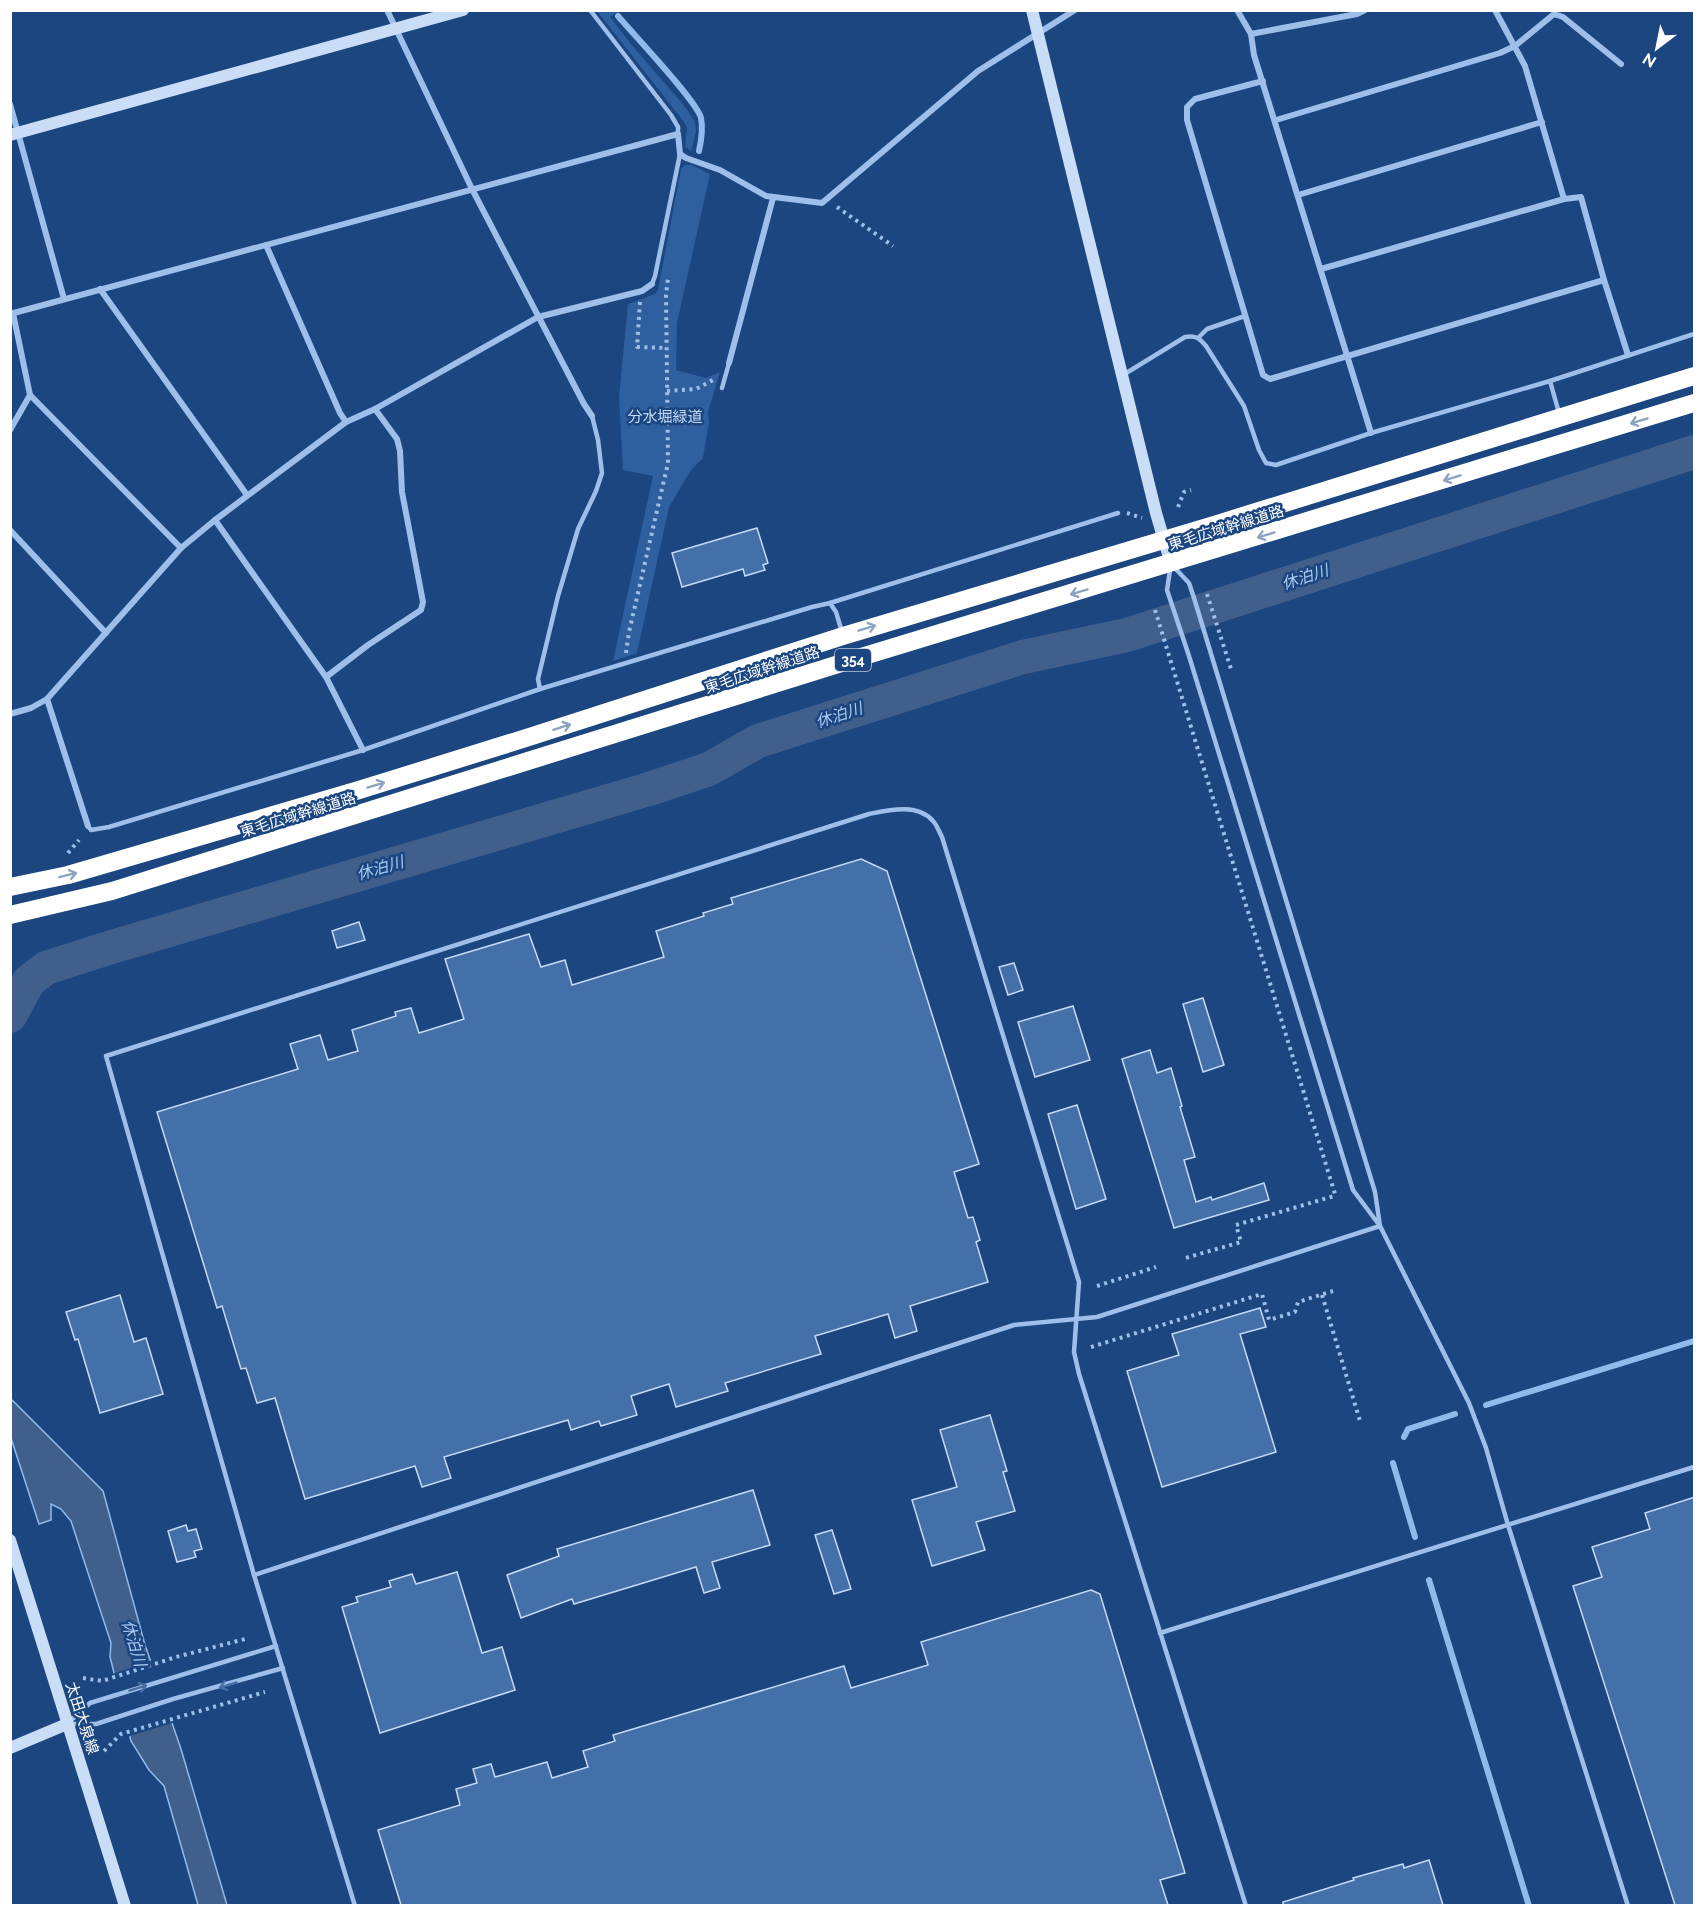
<svg xmlns="http://www.w3.org/2000/svg" width="1705" height="1916" font-family="Raleway,'Noto Sans JP',sans-serif">
<style>
.green{fill:#2e5f9f}
.water{fill:#405f8b;stroke:#91baec;stroke-width:1.5}
.pier{fill:#1b4680}
.lines{fill:none;stroke-linecap:round;stroke-linejoin:round}
.stream{stroke:#91baec;stroke-width:6}
.river{stroke:#405f8b;stroke-width:34}
.building{fill:#4470aa;stroke:#c3daf7;stroke-width:1.5}
.path{stroke:#9ebfea;stroke-width:4;stroke-dasharray:3 4.5;stroke-linecap:butt}
.lane{stroke:#9ebfea;stroke-width:4.5}
.street{stroke:#9ebfea;stroke-width:6}
.secondary{stroke:#caddf7;stroke-width:12}
.highway{stroke:#fff;stroke-width:18}
.oneway{stroke:#8da2c0}
.oneway2{stroke:#4970a5}
.labels{text-anchor:middle;dominant-baseline:central;stroke-width:5;stroke-linejoin:round;paint-order:stroke}
.shield{fill:#1b4680;stroke:#bbc8d9;stroke-width:1.5}
.shield-label{font-size:14px;font-weight:bold;fill:#fff}
.park-label{font-size:15px;fill:#c3daf7;stroke:#1b4680}
.street-label{font-size:15px;fill:#fff;stroke:#1b4680}
.water-label{font-size:16px;font-style:italic;fill:#aacaf2;stroke:#1b4680}
</style>
<rect width="100%" height="100%" fill="#1b4680"/>
<g class="green">
<polygon points="597,11 619,11 610,17 631,44 686,108 695,122 696,131 691,151 685,147 687,128 684,122"/>
<polygon points="685,165 692,165 710,174 677,323 676,370 706,378 720,372 708,412 709,422 703,458 691,470 669,507 637,653 613,661 653,476 623,470 619,397 628,304 655,294 658,290 681,169"/>
</g>
<polygon class="water" points="10,1398 103,1491 145,1645 181,1749 227,1905 198,1905 164,1786 149,1770 131,1741 110,1657 111,1643 71,1521 61,1509 51,1504 51,1520 39,1524 11,1438"/>
<polygon class="pier" points="153,1660 175,1722 127,1737 112,1674"/>
<g class="lines">
<g class="stream">
<path d="M 618,16 C 633,34 697,101 701,118 C 703,128 701,142 699,151"/>
<polyline points="1486,1405 1694,1341"/>
<polyline points="1404,1437 1408,1429 1455,1414"/>
<polyline points="1393,1463 1415,1537"/>
<polyline points="1429,1580 1529,1906"/>
</g>
<polyline class="river" points="10,1016 29,981 46,968 105,949 649,789 709,769 758,741 1023,657 1127,635 1694,452"/>
</g>
<g class="building">
<polygon points="757,528 768,563 763,565 765,570 745,576 743,569 682,587 672,553"/>
<polygon points="861,859 887,871 979,1164 954,1172 968,1218 973,1217 980,1240 976,1242 988,1282 910,1306 917,1331 895,1338 888,1314 815,1336 821,1354 725,1383 728,1391 676,1407 669,1384 631,1396 637,1415 601,1426 599,1421 571,1430 568,1420 444,1457 451,1478 422,1487 415,1466 305,1499 275,1398 257,1403 246,1368 241,1369 222,1306 217,1308 157,1112 298,1069 290,1044 320,1035 328,1060 358,1051 352,1030 396,1016 395,1012 411,1008 419,1033 464,1019 445,959 529,934 541,967 565,960 572,985 664,957 656,931 704,916 703,913 733,904 731,898"/>
<polygon points="359,922 365,940 337,948 332,931"/>
<polygon points="1014,963 1023,990 1008,995 999,967"/>
<polygon points="1203,998 1224,1065 1203,1072 1183,1004"/>
<polygon points="1073,1006 1090,1060 1035,1077 1018,1022"/>
<polygon points="1150,1050 1157,1073 1171,1068 1182,1106 1180,1107 1195,1157 1184,1160 1196,1202 1211,1197 1212,1200 1264,1183 1269,1200 1174,1228 1122,1059"/>
<polygon points="1077,1105 1106,1199 1076,1209 1048,1114"/>
<polygon points="120,1295 134,1342 146,1338 163,1394 100,1413 78,1339 75,1340 66,1312"/>
<polygon points="1260,1308 1266,1327 1240,1334 1276,1452 1162,1487 1127,1371 1179,1355 1172,1334"/>
<polygon points="990,1415 1007,1471 1003,1472 1015,1511 976,1522 985,1550 932,1566 912,1500 957,1487 940,1430"/>
<polygon points="753,1490 770,1545 712,1562 720,1588 704,1593 696,1567 574,1604 572,1599 521,1618 507,1575 559,1556 557,1549"/>
<polygon points="1695,1497 1695,1905 1675,1905 1573,1586 1602,1577 1592,1547 1650,1529 1645,1513"/>
<polygon points="186,1525 188,1531 196,1529 202,1549 194,1551 196,1557 177,1562 168,1531"/>
<polygon points="832,1530 851,1589 834,1594 815,1535"/>
<polygon points="457,1572 482,1653 502,1647 515,1690 380,1733 342,1607 358,1602 356,1597 391,1587 389,1581 412,1574 416,1584"/>
<polygon points="1091,1590 1100,1594 1185,1873 1160,1880 1168,1905 401,1905 378,1830 460,1805 456,1789 477,1783 473,1769 491,1764 495,1777 547,1762 552,1778 588,1767 583,1751 615,1741 613,1735 844,1666 851,1688 928,1665 921,1642"/>
<polygon points="1429,1860 1443,1905 1283,1905 1283,1902 1354,1880 1353,1878 1403,1864 1404,1868"/>
</g>
<g class="lines">
<g class="path">
<polyline points="837,207 893,246"/>
<polyline points="640,302 637,347 666,348"/>
<polyline points="667,391 696,389 713,380"/>
<polyline points="1178,507 1184,492 1191,490"/>
<polyline points="1127,513 1142,518"/>
<polyline points="1207,594 1232,672"/>
<polyline points="1155,610 1335,1194 1334,1196 1236,1225 1241,1242 1182,1259"/>
<polyline points="626,653 629,632 668,463 666,295 668,278"/>
<polyline points="68,853 79,840"/>
<polyline points="1097,1286 1156,1267"/>
<polyline points="1322,1295 1360,1421"/>
<polyline points="1091,1347 1262,1294 1269,1320 1295,1312 1298,1302 1333,1291"/>
<polyline points="83,1678 102,1681 176,1657 249,1638"/>
<polyline points="104,1751 121,1734 265,1692"/>
</g>
<g class="lane">
<polyline points="590,10 671,115 678,127 678,134"/>
<polyline points="652,284 655,276 680,154"/>
<polyline points="1199,337 1207,329 1245,316"/>
<path d="M 1123,375 L 1185,337 C 1196,335 1199,338 1206,346 L 1244,406 L 1259,450 L 1266,463 L 1276,465 L 1371,433 L 1550,381 L 1694,334"/>
<polyline points="1550,381 1559,413"/>
<polyline points="722,388 729,363"/>
<polygon points="1171,564 1189,583 1194,598 1375,1192 1380,1226 1353,1190 1189,656 1167,590"/>
<polyline points="830,603 1118,513"/>
<polyline points="540,689 538,679 558,596 578,529 596,491 602,473 598,440 592,416"/>
<polyline points="88,826 91,830 109,827 363,750 540,689 812,607 830,603 836,612 842,632"/>
<polyline points="254,1575 1014,1325 1097,1317 1380,1226 1469,1403 1486,1448 1508,1525 1628,1906"/>
<polyline points="1160,1633 1694,1467"/>
<polyline points="69,1722 90,1703 276,1646"/>
<polyline points="70,1724 96,1724 173,1699 283,1668"/>
<path d="M 355,1906 L 254,1575 L 106,1056 L 869,814 C 889,810 918,803 933,821 C 937,825 939,832 942,837 L 1079,1282 L 1074,1352 L 1079,1374 L 1246,1906"/>
</g>
<g class="street">
<polyline points="387,10 472,189 584,404 592,416"/>
<polyline points="1237,10 1251,34 1254,55 1371,433"/>
<polyline points="1495,10 1525,66 1564,199 1581,197 1604,280 1628,355"/>
<polyline points="1251,34 1357,14 1365,10"/>
<polyline points="1263,81 1195,99 1187,107 1187,120 1263,375 1270,379 1604,280"/>
<polyline points="10,104 64,299"/>
<polyline points="1276,120 1500,53 1515,46 1554,14 1563,17 1621,64"/>
<polyline points="1298,195 1542,122"/>
<polyline points="266,245 340,413 346,422"/>
<polyline points="1321,269 1564,199"/>
<polyline points="100,289 247,495"/>
<polyline points="10,314 678,134 680,154 686,158 720,170 766,196 822,203 978,71 1075,10"/>
<polyline points="729,363 773,198"/>
<polyline points="30,395 181,548"/>
<polyline points="10,430 30,395 13,313"/>
<polyline points="215,520 326,677 363,750"/>
<polyline points="10,530 106,633"/>
<polyline points="326,677 368,645 421,610 423,602 402,492 400,451 397,439 375,409"/>
<polyline points="47,699 88,826"/>
<polyline points="10,714 31,708 47,699 181,548 215,520 346,422 375,409 538,317 642,291 652,284"/>
</g>
<g class="secondary">
<polyline points="1032,10 1156,513 1171,564"/>
<polyline points="10,135 463,10"/>
<polyline points="10,1540 125,1906"/>
<polyline points="10,1748 67,1724"/>
</g>
<g class="highway">
<polyline points="10,887 68,875 359,790 526,738 843,636 1217,524 1694,376"/>
<polyline points="10,915 112,891 861,657 1694,403"/>
</g>
</g>
<defs><path id="oneway-shaft" d="M-6 0H5M1.5-3L5.5 0L1.5 3" fill="none" stroke-width="1.6" stroke-linecap="round" stroke-linejoin="round" transform="scale(1.5)"/></defs>
<g class="oneway">
<use href="#oneway-shaft" transform="translate(1639 421) rotate(163)"/>
<use href="#oneway-shaft" transform="translate(1452 478) rotate(163)"/>
<use href="#oneway-shaft" transform="translate(1266 535) rotate(163)"/>
<use href="#oneway-shaft" transform="translate(1079 592) rotate(163)"/>
<use href="#oneway-shaft" transform="translate(867 628) rotate(-17)"/>
<use href="#oneway-shaft" transform="translate(562 727) rotate(-18)"/>
<use href="#oneway-shaft" transform="translate(376 785) rotate(-17)"/>
<use href="#oneway-shaft" transform="translate(68 875) rotate(-14)"/>
</g>
<g class="oneway2">
<use href="#oneway-shaft" transform="translate(228 1685) rotate(163)"/>
<use href="#oneway-shaft" transform="translate(138 1688) rotate(-17)"/>
</g>
<g class="labels">
<rect class="shield" x="835" y="649" width="36" height="22" rx="4.5"/>
<g class="shield-label">
<text x="853" y="660">354</text>
</g>
<g class="park-label">
<text x="665" y="417">分水堀緑道</text>
</g>
<g class="street-label">
<text transform="translate(1226 528) rotate(-17)">東毛広域幹線道路</text>
<text transform="translate(762 670) rotate(-18)">東毛広域幹線道路</text>
<text transform="translate(298 815) rotate(-17)">東毛広域幹線道路</text>
<text transform="translate(82 1718) rotate(72)">太田大泉線</text>
</g>
<g class="water-label">
<text transform="translate(1305 577) rotate(-18)">休泊川</text>
<text transform="translate(839 715) rotate(-18)">休泊川</text>
<text transform="translate(380 868) rotate(-16)">休泊川</text>
<text transform="translate(134 1643) rotate(73)">休泊川</text>
</g>
</g>
<rect width="1705" height="1916" fill="none" stroke="#ffffff" stroke-width="24"/>
<g transform="translate(1657 48) rotate(212)" stroke="#1b4680" stroke-width="4.5" paint-order="stroke">
<path d="M0-4.5L10 22L0 15L-10 22Z" fill="#ffffff"/>
<text y="-9" font-size="16" font-weight="bold" text-anchor="middle" fill="#ffffff">N</text>
</g>
</svg>
